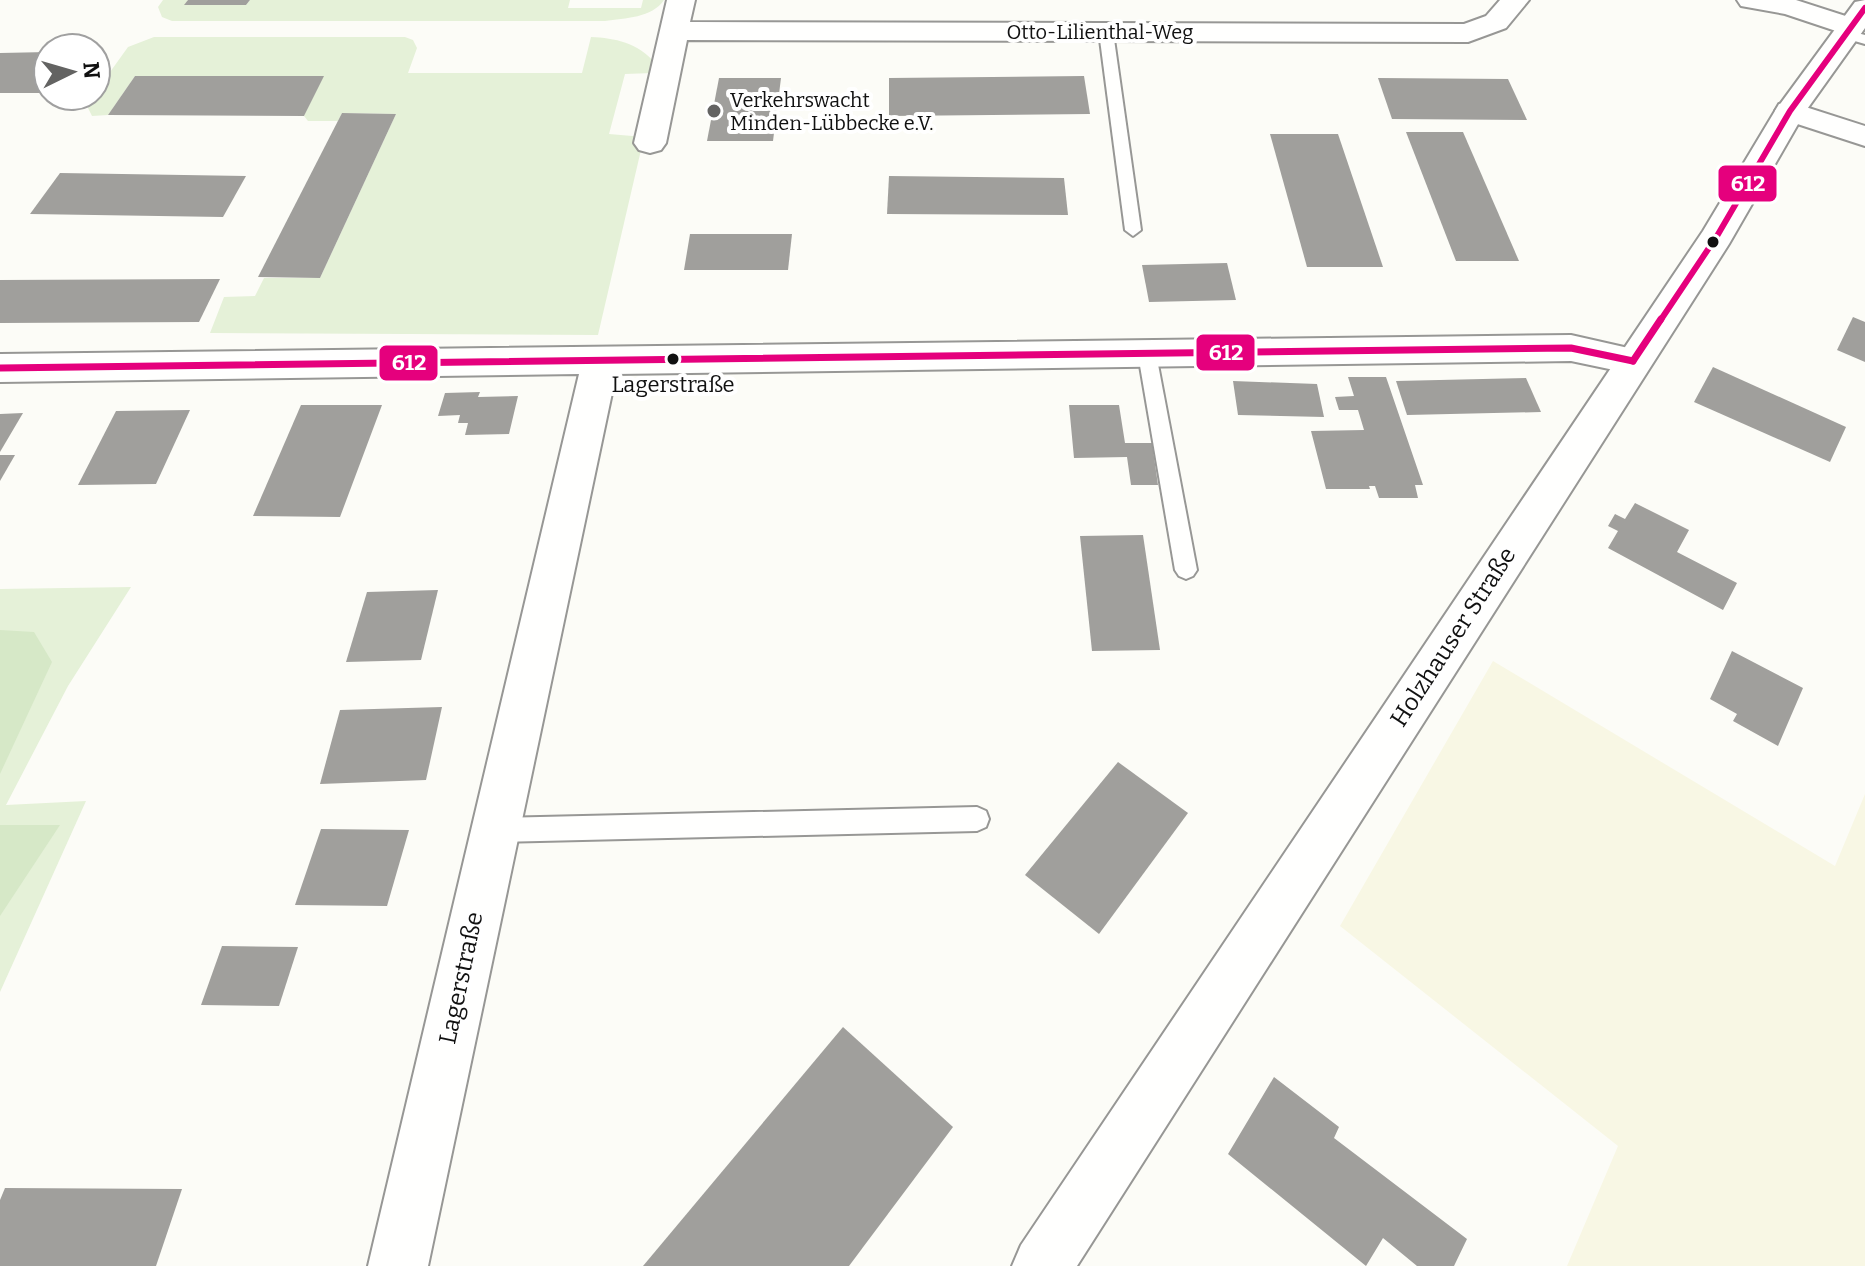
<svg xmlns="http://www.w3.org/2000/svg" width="1865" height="1266" font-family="Bitter,serif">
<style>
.farmland{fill:#f8f7e4}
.green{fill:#e5f1d8}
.forest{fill:#d6e8c7}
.building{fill:#a09f9c}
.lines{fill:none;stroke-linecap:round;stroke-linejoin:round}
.service-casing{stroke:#979795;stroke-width:4}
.minor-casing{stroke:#979795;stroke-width:4}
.tertiary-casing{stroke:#979795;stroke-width:4}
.service{fill:#fffffe;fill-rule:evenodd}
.minor{fill:#fffffe;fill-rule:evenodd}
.tertiary{fill:#fffffe;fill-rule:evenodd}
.bus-1-far1-casing{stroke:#fff;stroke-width:10}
.bus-1-casing{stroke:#fff;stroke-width:13}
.bus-1-far1{stroke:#e5007d;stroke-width:6}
.bus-1{stroke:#e5007d;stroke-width:7}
.poi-dot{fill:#636362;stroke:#fff;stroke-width:3}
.bus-dot{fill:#111;stroke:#fff;stroke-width:3}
.labels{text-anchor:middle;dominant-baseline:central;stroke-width:8;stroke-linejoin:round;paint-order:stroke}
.far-street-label{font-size:20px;fill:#111;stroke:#fff}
.far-poi-label{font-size:20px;fill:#111;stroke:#fff;text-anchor:start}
.bus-label{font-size:22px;fill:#111;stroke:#fff}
.street-label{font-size:24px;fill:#111;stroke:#fff}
.line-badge{stroke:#fff;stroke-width:3}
.badge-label{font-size:22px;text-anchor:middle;font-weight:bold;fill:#fff}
</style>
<rect width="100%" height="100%" fill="#fcfcf7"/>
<polygon class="farmland" points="1493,661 1835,866 1865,794 1865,1266 1567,1266 1618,1146 1340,926"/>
<g class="green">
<path d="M 163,0 L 188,0 L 185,5 L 246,5 L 250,0 L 570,0 L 568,8 L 641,8 L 643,0 L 664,0 C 652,18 625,18 605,21 L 172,21 L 162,17 L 158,7 Z"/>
<path d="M 154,37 L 405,37 L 413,40 L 417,48 L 408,73 L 582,73 L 591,37 C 615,38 638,43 654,62 L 653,73 L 625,74 L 609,134 L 644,137 L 598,335 L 210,333 L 224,297 L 255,296 L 264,278 L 320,278 L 396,114 L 342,113 L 338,121 L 308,121 L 304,116 L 323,76 L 135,76 L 108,115 L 92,116 L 88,108 L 90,100 L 128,47 Z"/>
<polygon points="131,587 68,686 6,805 86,801 0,992 0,589"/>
</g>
<g class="forest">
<polygon points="0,630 34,632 52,662 0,774"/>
<polygon points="0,825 60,825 0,916"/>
</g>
<g class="building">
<polygon points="188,0 250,0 246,5 184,5"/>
<polygon points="48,52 48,83 40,93 0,93 0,53"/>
<polygon points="135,76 324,76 304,116 108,115"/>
<polygon points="1084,76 1090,114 889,116 889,78"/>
<polygon points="719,78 781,78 773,141 707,141"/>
<polygon points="1378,78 1508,79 1527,120 1392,119"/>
<polygon points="342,113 396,114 320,278 258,277"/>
<polygon points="1406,132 1463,132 1519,261 1456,261"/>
<polygon points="1270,134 1338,134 1383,267 1307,267"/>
<polygon points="60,173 246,176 223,217 30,214"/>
<polygon points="889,176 1064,178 1068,215 887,214"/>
<polygon points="690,234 792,234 788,270 684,270"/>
<polygon points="1227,263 1236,300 1149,302 1142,265"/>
<polygon points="220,279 199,322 0,323 0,280"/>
<polygon points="1853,317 1865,322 1865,362 1837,350"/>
<polygon points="1713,367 1846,427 1830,462 1694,402"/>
<polygon points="1348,377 1386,377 1423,485 1415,485 1418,498 1379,498 1375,486 1369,486 1370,489 1326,489 1311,431 1364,430 1358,410 1339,410 1335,397 1354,396"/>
<polygon points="1526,378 1541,412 1407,415 1396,381"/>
<polygon points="1233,381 1317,384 1324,417 1238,415"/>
<polygon points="480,392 478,397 518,396 509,434 465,435 468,423 458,423 460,415 438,416 445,393"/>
<polygon points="301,405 382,405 340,517 253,516"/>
<polygon points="1069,405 1119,405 1125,443 1152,443 1158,485 1131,485 1127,457 1074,458"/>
<polygon points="190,410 156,484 78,485 116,411"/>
<polygon points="23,413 0,452 0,414"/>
<polygon points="0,455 15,455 0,481"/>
<polygon points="1635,503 1689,530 1677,552 1737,583 1723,610 1608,548 1618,531 1608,526 1615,514 1625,519"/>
<polygon points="1143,535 1160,650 1092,651 1080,536"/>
<polygon points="438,590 421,660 346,662 367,592"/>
<polygon points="1732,651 1803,688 1778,746 1733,721 1737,714 1710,699"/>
<polygon points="442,707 426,780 320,784 340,710"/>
<polygon points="1118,762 1188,813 1099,934 1025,875"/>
<polygon points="321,829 409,830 387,906 295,905"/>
<polygon points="222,946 298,947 279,1006 201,1005"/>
<polygon points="843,1027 953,1127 849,1266 643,1266"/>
<polygon points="1274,1077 1339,1127 1334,1138 1467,1239 1454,1266 1417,1266 1383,1238 1366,1266 1228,1154"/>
<polygon points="5,1188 182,1189 156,1266 0,1266 0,1200"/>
</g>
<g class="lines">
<g class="service-casing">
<g id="service">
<polygon points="1106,28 1113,32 1141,230 1133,236 1125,230 1099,32"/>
<polygon points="1846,30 1865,35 1865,44 1841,37 1839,34"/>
<polygon points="1147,347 1156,354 1197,570 1193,576 1186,579 1179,576 1175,570 1138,354"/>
<polygon points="977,807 986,811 989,819 986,827 977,831 494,842 485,838 482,830 485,822 494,818"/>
</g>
</g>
<g class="minor-casing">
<g id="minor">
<polygon points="667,0 695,0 690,22 1464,24 1486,16 1500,0 1529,0 1506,28 1468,42 687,40 666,143 661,150 650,153 639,150 634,143"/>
<polygon points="1737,0 1796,0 1861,21 1865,27 1861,33 1851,36 1785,14 1741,6"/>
<polygon points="1790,102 1865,126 1865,146 1779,118 1775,111 1779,104"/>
<polygon points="1571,335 1646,352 1652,361 1646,370 1633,374 1571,361 616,374 428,1266 368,1266 579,374 0,382 0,354"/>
</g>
</g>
<g class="tertiary-casing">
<polygon id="tertiary" points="1865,0 1865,28 1805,112 1729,244 1077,1266 1012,1266 1021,1245 1703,231 1775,111 1855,2"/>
</g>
<use href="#service" class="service"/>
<use href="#minor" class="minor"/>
<use href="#tertiary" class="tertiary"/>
<g class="bus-1-far1-casing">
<polyline id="bus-1-far1" points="1660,321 1717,236 1790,111 1865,8"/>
</g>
<g class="bus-1-casing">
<g id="bus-1">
<polyline points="1633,361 1661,319"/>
<polyline points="0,368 1571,348 1633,361"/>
</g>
</g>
<use href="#bus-1-far1" class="bus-1-far1"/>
<use href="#bus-1" class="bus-1"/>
</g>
<circle class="poi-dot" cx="714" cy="111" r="8"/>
<g class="bus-dot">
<circle cx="1713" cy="242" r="7"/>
<circle cx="673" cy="359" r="7"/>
</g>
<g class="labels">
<g class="far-street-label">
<text x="1100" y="32">Otto-Lilienthal-Weg</text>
</g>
<g class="far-poi-label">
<text x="730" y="100">Verkehrswacht<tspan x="730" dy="23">Minden-Lübbecke e.V.</tspan></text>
</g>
<g class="bus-label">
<text x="673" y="384">Lagerstraße</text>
</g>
<g class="street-label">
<text transform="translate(1453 637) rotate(-57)">Holzhauser Straße</text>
<text transform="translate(461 978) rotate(-78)">Lagerstraße</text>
</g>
</g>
<g class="line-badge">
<rect x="1717" y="164" width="61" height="39" rx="8" fill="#e5007d"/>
<rect x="1195" y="333" width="61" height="39" rx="8" fill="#e5007d"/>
<rect x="378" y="344" width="61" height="38" rx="8" fill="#e5007d"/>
</g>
<g class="badge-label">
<text x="1748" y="191">612</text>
<text x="1226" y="360">612</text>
<text x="409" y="370">612</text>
</g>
<g transform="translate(72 72) rotate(85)"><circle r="38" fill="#ffffff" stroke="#a0a0a0" stroke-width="2"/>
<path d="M0-6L14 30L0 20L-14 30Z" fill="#636362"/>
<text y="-12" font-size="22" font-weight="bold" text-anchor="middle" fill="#111111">N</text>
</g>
</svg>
